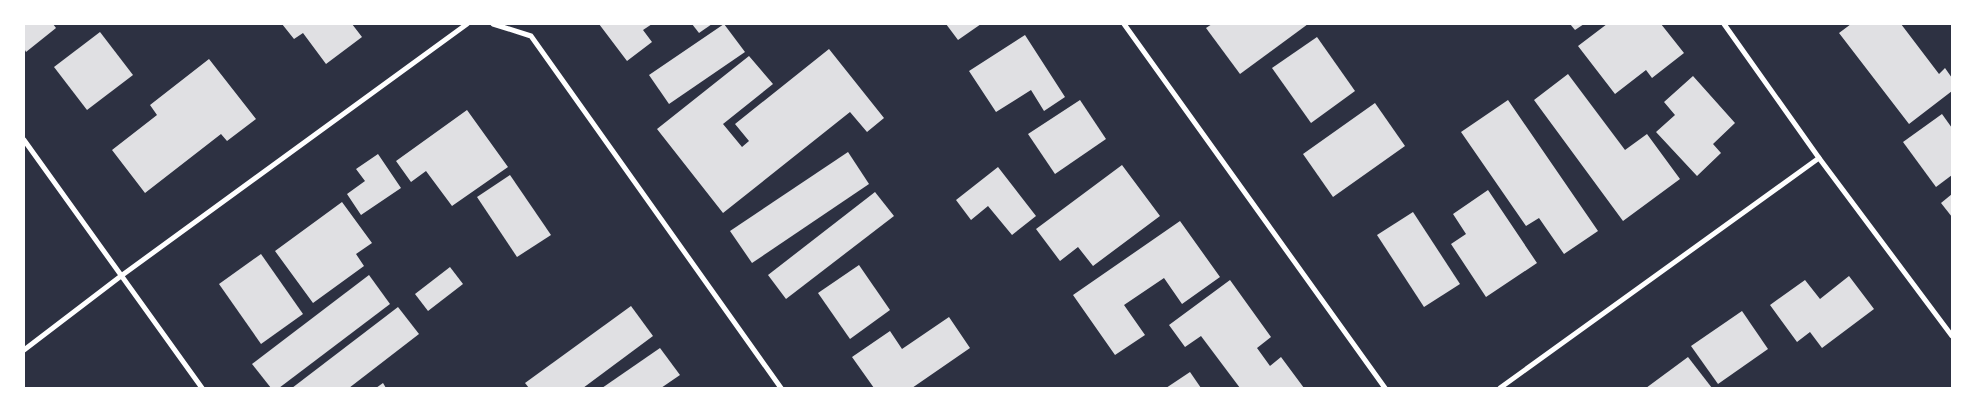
<svg xmlns="http://www.w3.org/2000/svg" width="1976" height="412" font-family="Raleway,sans-serif">
<style>
.building{fill:#e0e0e3}
.lines{fill:none;stroke-linecap:round;stroke-linejoin:round}
.minor{stroke:#fff;stroke-width:5}
</style>
<rect width="100%" height="100%" fill="#2d3142"/>
<g class="building">
<polygon points="24,24 53,24 56,28 26,52 24,48"/>
<polygon points="282,24 352,24 362,37 326,64 303,33 294,39"/>
<polygon points="599,24 652,24 643,30 652,42 627,61"/>
<polygon points="692,24 712,24 699,33"/>
<polygon points="724,24 745,52 669,104 649,75"/>
<polygon points="946,24 981,24 958,40"/>
<polygon points="1212,24 1308,24 1240,74 1206,28"/>
<polygon points="1570,24 1584,24 1575,30"/>
<polygon points="1607,24 1661,24 1684,53 1652,78 1646,70 1615,94 1578,46"/>
<polygon points="1851,24 1901,24 1939,74 1945,68 1952,78 1952,91 1909,124 1839,33"/>
<polygon points="100,32 133,75 87,110 54,67"/>
<polygon points="1025,35 1065,97 1044,111 1031,90 996,112 969,71"/>
<polygon points="1317,37 1355,91 1311,123 1272,68"/>
<polygon points="829,49 884,118 867,132 850,112 723,213 657,129 749,56 773,84 723,124 742,147 749,141 735,124"/>
<polygon points="209,59 256,119 227,141 221,134 145,193 112,150 157,115 150,105"/>
<polygon points="1568,74 1625,150 1647,134 1680,179 1623,221 1534,100"/>
<polygon points="1693,76 1735,123 1713,144 1721,153 1697,176 1656,132 1675,115 1664,102"/>
<polygon points="1080,100 1106,139 1055,174 1028,134"/>
<polygon points="1508,100 1598,231 1564,254 1539,218 1526,226 1461,132"/>
<polygon points="1375,103 1405,146 1333,197 1303,154"/>
<polygon points="467,110 508,167 452,206 426,171 411,182 396,161"/>
<polygon points="1942,114 1952,128 1952,175 1936,187 1903,142"/>
<polygon points="848,152 869,184 752,263 730,231"/>
<polygon points="378,154 401,188 361,215 347,194 365,181 356,169"/>
<polygon points="1122,165 1160,216 1093,266 1078,247 1060,261 1036,229"/>
<polygon points="998,167 1036,216 1012,235 988,206 971,220 956,200"/>
<polygon points="510,175 551,235 517,257 477,197"/>
<polygon points="1488,190 1537,263 1486,297 1451,244 1466,234 1453,214"/>
<polygon points="875,192 894,216 786,299 768,275"/>
<polygon points="1952,194 1952,217 1941,203"/>
<polygon points="342,202 372,243 356,254 364,266 313,303 275,251"/>
<polygon points="1413,212 1460,284 1424,307 1377,235"/>
<polygon points="1180,221 1220,277 1182,304 1164,278 1124,305 1145,335 1115,355 1073,295"/>
<polygon points="261,254 303,314 261,344 219,284"/>
<polygon points="859,265 890,310 850,339 818,293"/>
<polygon points="450,267 463,284 428,311 415,294"/>
<polygon points="369,275 390,304 279,388 271,388 252,364"/>
<polygon points="1849,276 1874,309 1822,348 1810,332 1797,342 1770,305 1805,280 1820,299"/>
<polygon points="1230,280 1271,337 1257,348 1270,366 1281,357 1304,388 1240,388 1201,336 1185,347 1169,325"/>
<polygon points="631,306 653,336 583,388 529,388 525,383"/>
<polygon points="398,307 419,334 349,388 292,388"/>
<polygon points="1742,311 1768,349 1718,384 1691,346"/>
<polygon points="949,317 970,348 912,388 874,388 852,357 890,331 902,349"/>
<polygon points="660,348 680,375 661,388 602,388"/>
<polygon points="1688,357 1712,388 1646,388"/>
<polygon points="1190,372 1201,388 1166,388"/>
<polygon points="383,383 386,388 376,388"/>
</g>
<g class="lines">
<g class="minor">
<polyline points="493,24 531,36 781,388"/>
<polyline points="1124,24 1385,388"/>
<polyline points="1724,24 1819,158 1952,336"/>
<polyline points="24,140 202,388"/>
<polyline points="24,350 121,276 467,24"/>
<polyline points="1500,388 1819,158"/>
</g>
</g>
<rect width="1976" height="412" fill="none" stroke="#ffffff" stroke-width="50"/>
</svg>
